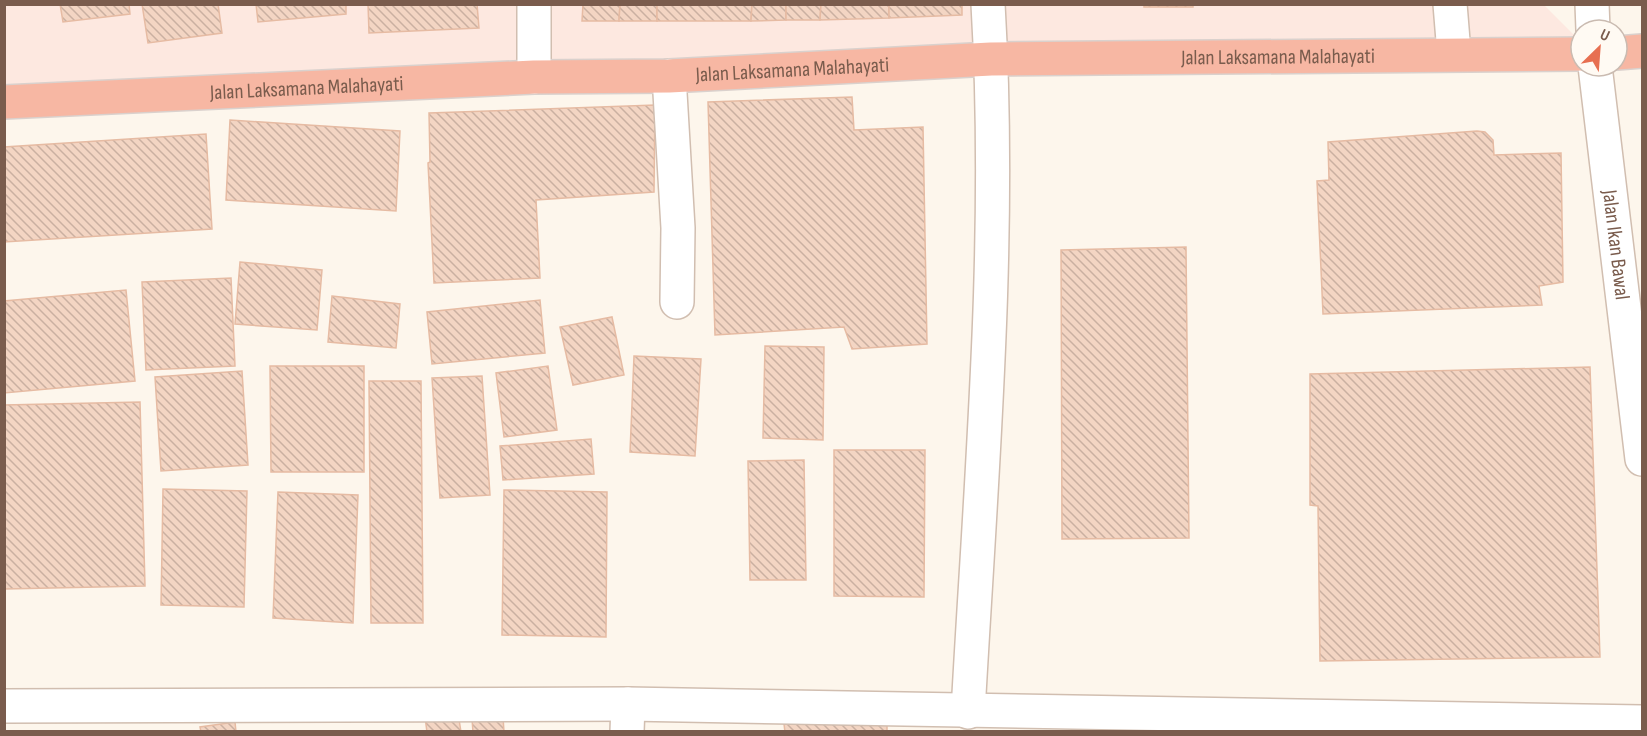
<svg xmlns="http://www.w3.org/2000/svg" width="1647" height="736" font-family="'Sofia Sans Condensed',sans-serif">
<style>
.commercial{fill:#fde8e0}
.building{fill:url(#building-back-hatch);stroke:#e6bba3;stroke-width:1.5}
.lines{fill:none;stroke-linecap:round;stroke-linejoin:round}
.minor-casing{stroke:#d1beb0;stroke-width:36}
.highway-casing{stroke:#dad1cd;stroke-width:36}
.minor{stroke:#fff;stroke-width:33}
.highway{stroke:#f7b7a3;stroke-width:33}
.labels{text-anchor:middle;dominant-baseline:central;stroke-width:4.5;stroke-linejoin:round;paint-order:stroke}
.street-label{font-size:21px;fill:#7a5c4d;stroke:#fffaf3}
</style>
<defs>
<pattern id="building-back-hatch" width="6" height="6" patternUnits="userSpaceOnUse" patternTransform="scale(1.5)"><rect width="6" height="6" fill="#f3d5c3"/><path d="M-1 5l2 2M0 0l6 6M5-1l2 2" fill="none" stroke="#cab0a1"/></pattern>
</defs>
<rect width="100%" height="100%" fill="#fdf6ec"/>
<polygon class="commercial" points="1543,4 1581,42 5,102 4,5"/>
<g class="building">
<polygon points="60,4 129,4 130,14 63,22"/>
<polygon points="142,4 218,4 222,33 148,43"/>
<polygon points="256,4 346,4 346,14 258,22"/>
<polygon points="368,4 477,4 479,28 369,33"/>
<polygon points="583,4 620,4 619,21 582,21"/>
<polygon points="620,4 657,4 657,21 619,21"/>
<polygon points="657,4 752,4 751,21 657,21"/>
<polygon points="752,4 786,4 786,20 751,21"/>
<polygon points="786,4 821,4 820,20 786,20"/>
<polygon points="821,4 889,4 889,18 820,20"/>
<polygon points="889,4 962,4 962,15 889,18"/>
<rect x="1144" y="4" width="49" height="3"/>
<polygon points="852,97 854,130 923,127 927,344 852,349 844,327 715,335 708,102"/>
<polygon points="655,105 654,192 536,200 540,278 434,283 428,163 430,162 429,113"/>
<polygon points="230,120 400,131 396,211 226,200"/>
<polygon points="1477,131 1485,132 1493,140 1494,155 1561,153 1563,282 1539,286 1542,305 1323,314 1317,181 1329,180 1328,142"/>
<polygon points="206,134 212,229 4,242 4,147"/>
<polygon points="1186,247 1189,538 1062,539 1061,250"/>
<polygon points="240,262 322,270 317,330 235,324"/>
<polygon points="231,278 235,366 146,370 142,282"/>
<polygon points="126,290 135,381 4,393 4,301"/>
<polygon points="332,296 400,304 396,348 328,342"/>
<polygon points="540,300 545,353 432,364 427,312"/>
<polygon points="612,317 624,375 573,385 560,327"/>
<polygon points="765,346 824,347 823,440 763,438"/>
<polygon points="634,356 701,359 695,456 630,452"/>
<polygon points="270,366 364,366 364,472 271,472"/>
<polygon points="548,366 557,430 504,437 496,373"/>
<polygon points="1590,367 1600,657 1320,661 1318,506 1310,505 1310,374"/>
<polygon points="242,371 248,465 161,471 155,377"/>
<polygon points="482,376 490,495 440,498 432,378"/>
<polygon points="369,381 421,381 423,623 371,623"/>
<polygon points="140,402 145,586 5,589 4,405"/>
<polygon points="591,439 594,474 503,480 500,446"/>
<polygon points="834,450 925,450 924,597 834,596"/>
<polygon points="804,460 806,580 750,580 748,461"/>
<polygon points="163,489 247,491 244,607 161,605"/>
<polygon points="504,490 607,492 606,637 502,635"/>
<polygon points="278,492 358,495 353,623 273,618"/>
<polygon points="458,713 461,732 427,732 425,717"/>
<polygon points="503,717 504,732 473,732 472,719"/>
<polygon points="887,721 887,732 785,732 784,724"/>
<polygon points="235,722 236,732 201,732 200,727"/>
</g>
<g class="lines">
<g class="minor-casing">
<g id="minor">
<polyline points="534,4 534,77"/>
<polyline points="1450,4 1454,53"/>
<polyline points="1592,4 1593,30"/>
<path id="s1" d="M 1595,66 L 1642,459"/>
<polyline points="669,76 678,228 677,302"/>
<polyline points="4,706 628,704 1642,722"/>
<path d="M 968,712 C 981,477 1002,240 988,4"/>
<polyline points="627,732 628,704"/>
</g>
</g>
<g class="highway-casing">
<g id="highway">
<polyline points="1617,53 1642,51"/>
<path id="s2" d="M 4,102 L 534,77 L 669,76 L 991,59 L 1581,54"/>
</g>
</g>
<use href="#minor" class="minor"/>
<use href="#highway" class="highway"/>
</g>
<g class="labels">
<g class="street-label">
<text stroke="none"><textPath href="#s2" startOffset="1275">Jalan Laksamana Malahayati</textPath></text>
<text stroke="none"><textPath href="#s2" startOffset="789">Jalan Laksamana Malahayati</textPath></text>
<text stroke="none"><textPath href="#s2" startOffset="303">Jalan Laksamana Malahayati</textPath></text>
<text stroke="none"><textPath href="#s1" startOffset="180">Jalan Ikan Bawal</textPath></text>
</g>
</g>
<rect width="1647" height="736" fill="none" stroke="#7a5c4d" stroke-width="12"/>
<g transform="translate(1599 48) rotate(25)"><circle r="28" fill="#fffaf3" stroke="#cabbb1" stroke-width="1.5"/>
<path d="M0-4.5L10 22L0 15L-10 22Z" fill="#e76f51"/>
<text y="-9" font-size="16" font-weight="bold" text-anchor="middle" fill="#7a5c4d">U</text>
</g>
</svg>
